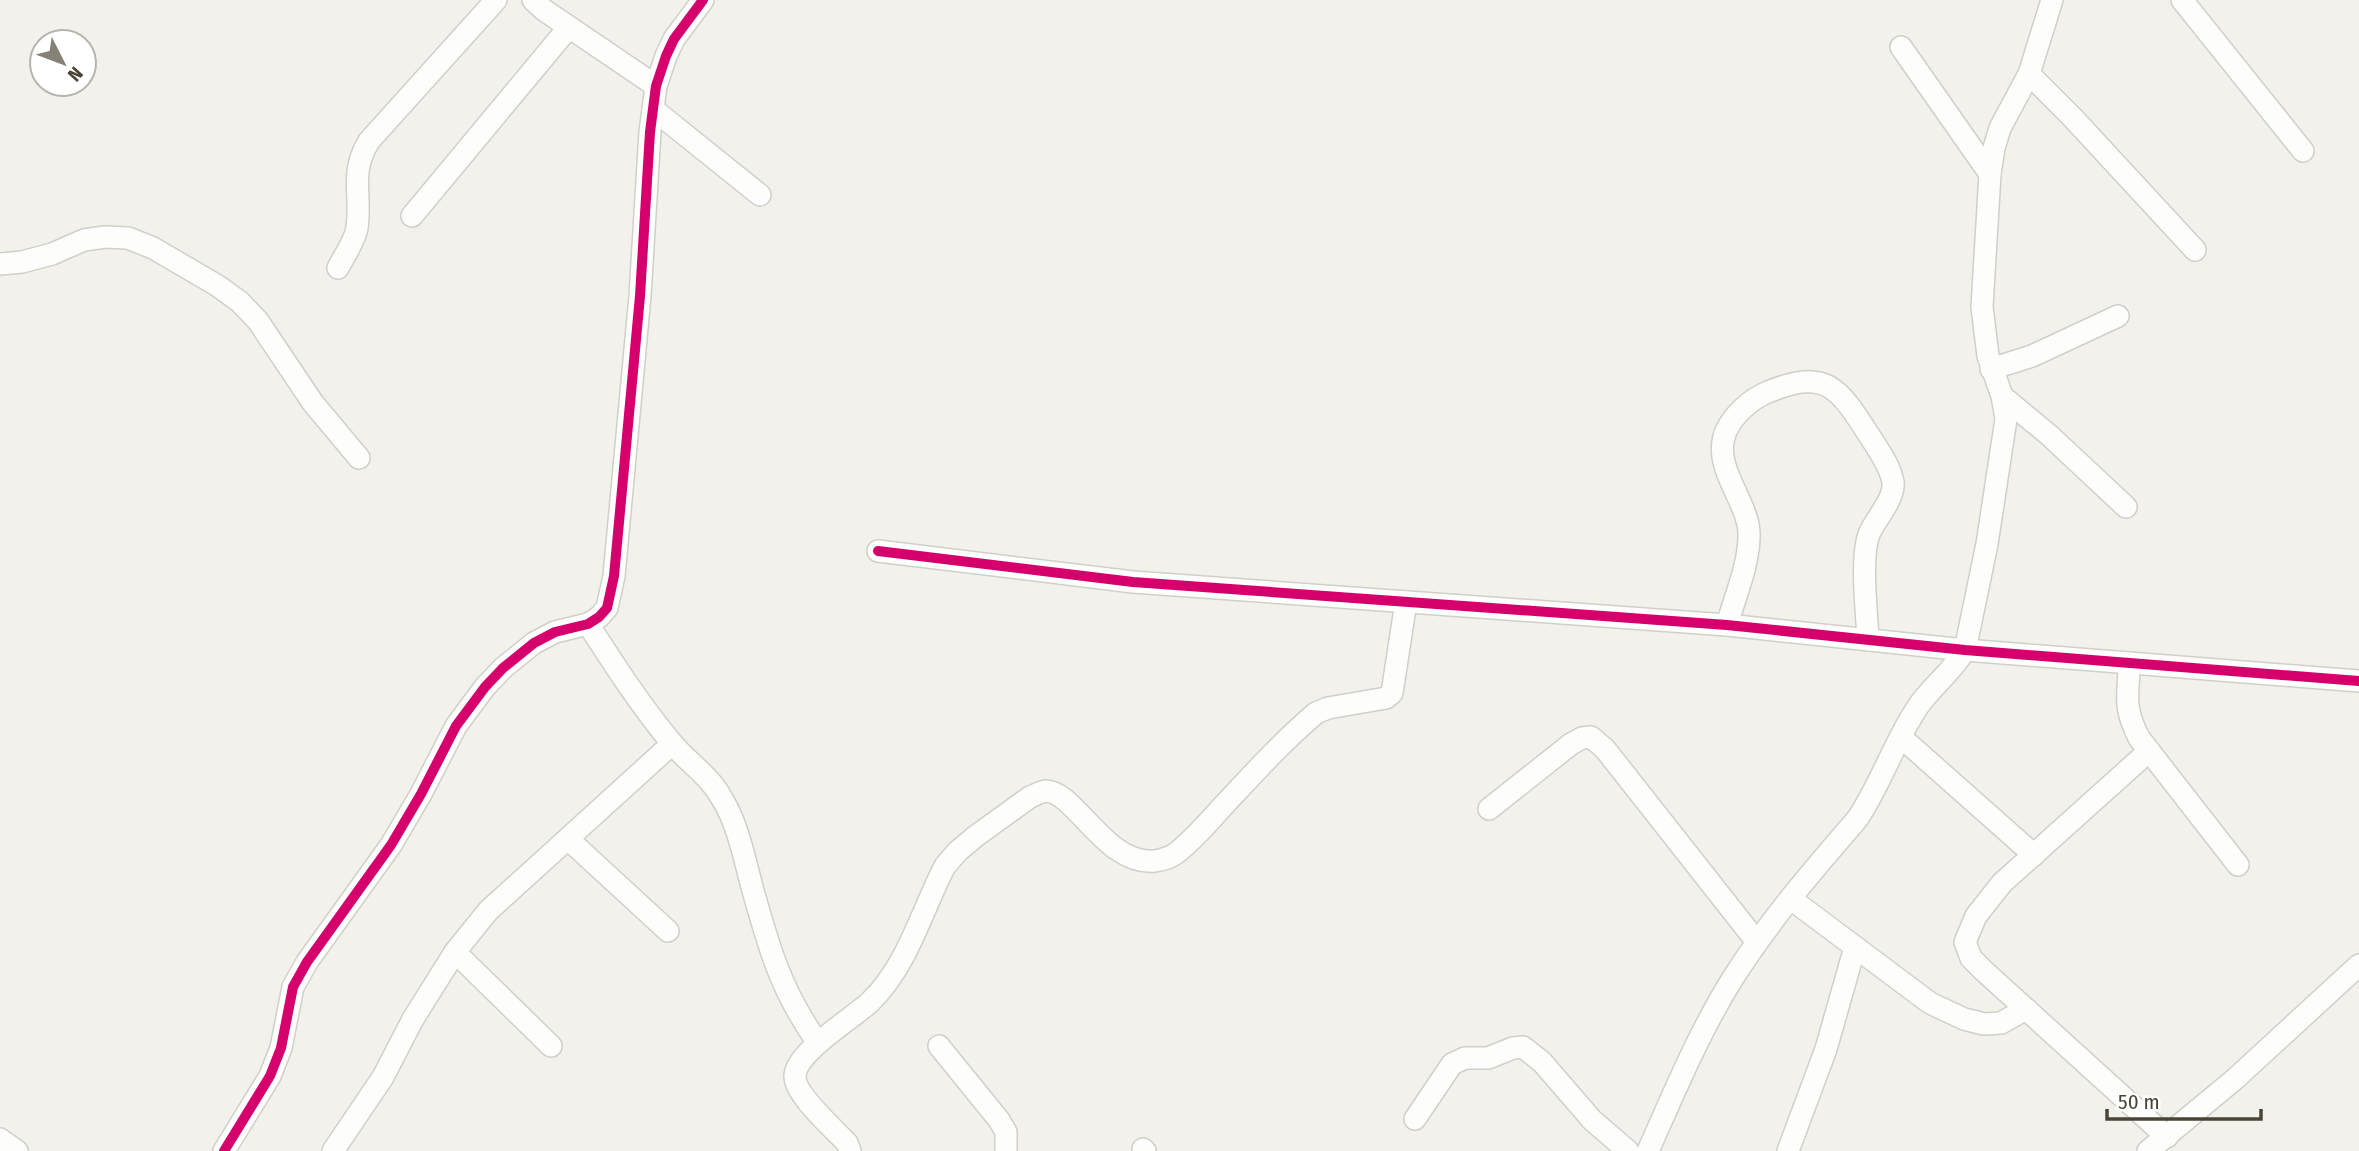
<svg xmlns="http://www.w3.org/2000/svg" width="2359" height="1151" font-family="'Fira Sans Condensed',sans-serif">
<style>
.lines{fill:none;stroke-linecap:round;stroke-linejoin:round}
.minor-casing{stroke:#d0cfc9;stroke-width:24}
.minor{stroke:#fdfdfc;stroke-width:21}
.cycleway-casing{stroke:#fff;stroke-width:15}
.cycleway{stroke:#d6006c;stroke-width:10}
</style>
<rect width="100%" height="100%" fill="#f2f1ec"/>
<g class="lines">
<g class="minor-casing">
<g id="minor">
<polyline points="533,0 544,10 656,86"/>
<polyline points="2182,0 2303,151"/>
<polyline points="1901,47 1990,174"/>
<polyline points="2029,74 2073,118 2195,250"/>
<polyline points="653,109 760,195"/>
<polyline points="412,216 569,27"/>
<polyline points="0,264 22,262 52,254 84,240 105,237 128,238 153,248 218,286 240,302 258,321 313,403 359,458"/>
<path d="M 338,268 C 344,256 355,241 357,228 C 362,193 349,174 369,141 L 496,0"/>
<polyline points="1991,369 2032,356 2118,316"/>
<polyline points="2002,396 2049,435 2126,507"/>
<polyline points="878,551 1133,582 1727,625 1965,650 2359,681"/>
<path d="M 588,624 C 614,664 640,705 671,742 C 686,761 709,775 721,797 C 738,824 744,857 752,887 C 769,948 781,991 818,1043"/>
<path d="M 1727,625 C 1735,596 1750,563 1749,532 C 1747,499 1711,466 1726,431 C 1734,414 1751,399 1768,392 C 1826,368 1838,387 1869,435 C 1877,448 1890,465 1893,482 C 1895,499 1876,518 1869,534 C 1860,559 1867,612 1868,640"/>
<path d="M 2129,663 C 2129,697 2122,704 2139,738 L 2238,865"/>
<polyline points="1902,738 2034,855"/>
<polyline points="2149,751 2002,883 1976,916 1965,942 1971,958 1984,971 2167,1137"/>
<polyline points="1489,809 1571,744 1582,738 1591,737 1605,749 1757,942"/>
<polyline points="568,839 668,931"/>
<polyline points="1791,899 1930,1003 1964,1019 1984,1024 2001,1023 2026,1009"/>
<polyline points="455,952 551,1046"/>
<polyline points="939,1046 999,1120 1006,1132 1006,1151"/>
<polyline points="1415,1119 1452,1064 1465,1058 1488,1058 1513,1048 1523,1047 1542,1062 1592,1120 1628,1151"/>
<polyline points="0,1139 17,1151"/>
<polyline points="1143,1149 1145,1151"/>
<polyline points="224,1151 270,1076 281,1048 293,987 307,962 391,845 421,794 456,726 485,687 503,668 534,643 555,632 588,624 599,617 607,608 614,576 640,296 650,132 656,86 666,56 674,39 703,0"/>
<polyline points="333,1151 383,1077 413,1019 455,952 488,911 672,744"/>
<path d="M 850,1151 L 847,1143 C 834,1129 794,1094 795,1076 C 796,1052 852,1019 870,1002 C 907,967 922,910 945,866 L 958,851 L 976,836 L 1030,797 C 1035,795 1040,792 1045,791 C 1075,790 1105,866 1155,861 C 1161,860 1171,857 1175,854 C 1194,840 1209,821 1225,804 C 1254,773 1283,741 1316,713 L 1328,708 L 1386,698 L 1392,693 L 1406,602"/>
<path d="M 1648,1151 C 1674,1093 1699,1032 1733,978 C 1769,921 1814,869 1858,818 C 1881,783 1894,743 1917,708 C 1931,687 1952,672 1965,650 L 1987,544 L 2006,419 L 2002,396 L 1988,356 L 1982,307 L 1990,174 L 1994,148 L 2000,128 L 2029,74 L 2052,0"/>
<polyline points="1788,1151 1826,1049 1855,947"/>
<polyline points="2148,1151 2235,1079 2359,965"/>
</g>
</g>
<use href="#minor" class="minor"/>
<g class="cycleway-casing">
<g id="cycleway">
<polyline points="878,551 1133,582 1727,625 1965,650 2359,681"/>
<polyline points="224,1151 270,1076 281,1048 293,987 307,962 391,845 421,794 456,726 485,687 503,668 534,643 555,632 588,624 599,617 607,608 614,576 640,296 650,132 656,86 666,56 674,39 703,0"/>
</g>
</g>
<use href="#cycleway" class="cycleway"/>
</g>
<g transform="translate(63 63) rotate(132)"><circle r="33" fill="#ffffff" stroke="#b7b4af" stroke-width="2"/>
<path d="M0-5L12 26L0 18L-12 26Z" fill="#858176"/>
<text y="-10" font-size="19" font-weight="bold" text-anchor="middle" fill="#4a4436">N</text>
</g>
<path d="M2107 1109v10h154v-10" fill="none" stroke="#4a4436" stroke-width="3.5"/>
<text x="2118" y="1109" font-size="21" fill="#4a4436" stroke="#ffffff" stroke-width="5" paint-order="stroke">50 m</text>
</svg>
